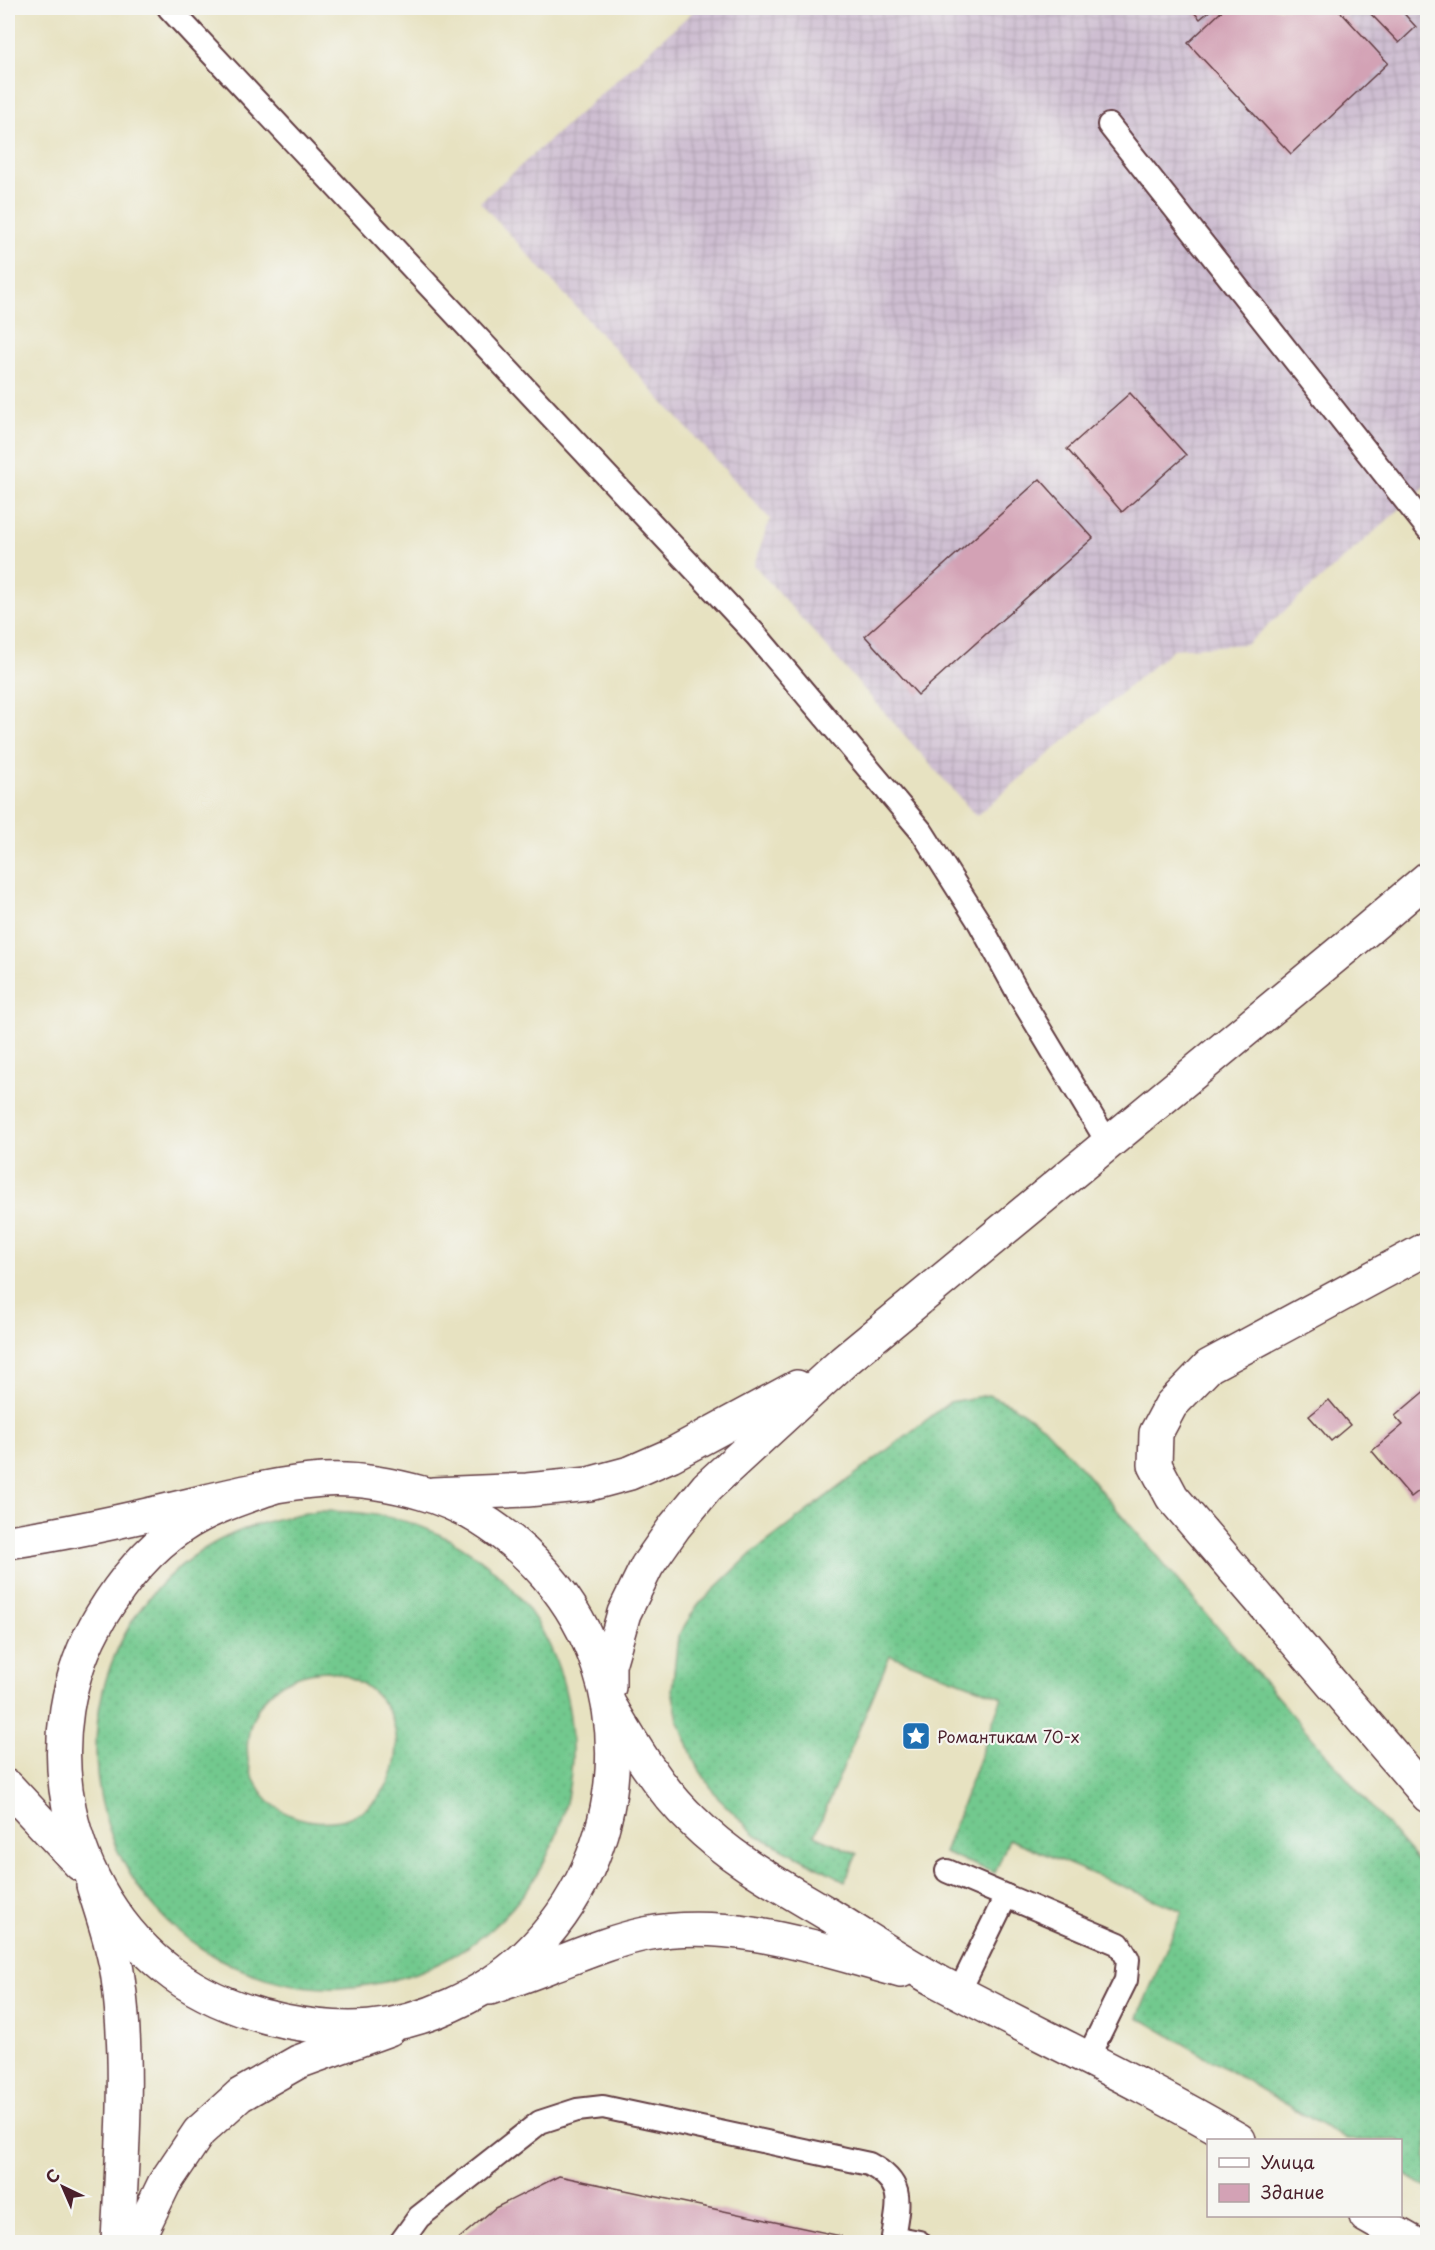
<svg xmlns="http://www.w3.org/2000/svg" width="1435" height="2250" font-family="'Playpen Sans',sans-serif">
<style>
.industrial{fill:url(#industrial-grid)}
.grass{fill:url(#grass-dots);stroke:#5e745c;stroke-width:1.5;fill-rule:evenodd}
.building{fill:#d3a2b5}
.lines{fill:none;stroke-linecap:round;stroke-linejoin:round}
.service-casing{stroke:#623c42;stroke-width:26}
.minor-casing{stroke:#623c42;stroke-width:36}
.tertiary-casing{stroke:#623c42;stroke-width:36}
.secondary-casing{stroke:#623c42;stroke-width:36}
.primary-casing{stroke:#623c42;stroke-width:36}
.service{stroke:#fff;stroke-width:22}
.minor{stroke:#fff;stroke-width:33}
.tertiary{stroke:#fff;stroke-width:33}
.secondary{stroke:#fff;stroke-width:33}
.primary{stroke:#fff;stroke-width:33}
.labels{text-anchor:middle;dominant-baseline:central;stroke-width:4.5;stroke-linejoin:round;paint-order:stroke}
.poi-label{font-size:16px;fill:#4a1f2b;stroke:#f6f6f2;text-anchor:start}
</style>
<defs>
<pattern id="industrial-grid" width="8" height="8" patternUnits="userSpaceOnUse" patternTransform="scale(1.5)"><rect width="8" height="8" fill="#cebed1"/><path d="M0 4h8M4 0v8" fill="none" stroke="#b2a3b4"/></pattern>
<pattern id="grass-dots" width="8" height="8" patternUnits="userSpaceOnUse" patternTransform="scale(1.5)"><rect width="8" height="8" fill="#72c98e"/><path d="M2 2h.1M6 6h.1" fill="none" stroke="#64ac7b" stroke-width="1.8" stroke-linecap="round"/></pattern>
</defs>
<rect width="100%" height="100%" fill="#f6f6f2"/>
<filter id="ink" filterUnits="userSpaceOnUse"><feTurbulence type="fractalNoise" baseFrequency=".0167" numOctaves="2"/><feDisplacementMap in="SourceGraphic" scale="12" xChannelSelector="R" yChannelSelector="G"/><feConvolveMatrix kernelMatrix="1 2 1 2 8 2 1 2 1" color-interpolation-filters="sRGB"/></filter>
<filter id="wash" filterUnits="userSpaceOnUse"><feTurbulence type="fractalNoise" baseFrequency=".008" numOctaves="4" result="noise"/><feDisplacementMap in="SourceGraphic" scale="24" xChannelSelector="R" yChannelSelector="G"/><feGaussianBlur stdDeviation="1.35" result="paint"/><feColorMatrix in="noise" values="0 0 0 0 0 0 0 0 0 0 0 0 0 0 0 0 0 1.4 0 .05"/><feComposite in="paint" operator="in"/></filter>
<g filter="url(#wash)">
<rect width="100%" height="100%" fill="#e7e2c1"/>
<polygon class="industrial" points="697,8 1427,8 1427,485 1247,644 1173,649 976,816 754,565 770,519 480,202"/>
<g class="grass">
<polygon points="988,1395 1012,1405 1044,1427 1077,1463 1427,1872 1427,2188 1401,2172 1400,2140 1347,2140 1138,2017 1182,1911 1009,1839 995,1873 944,1853 1002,1697 890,1655 815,1835 857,1854 845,1881 756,1835 718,1798 696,1765 678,1720 672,1690 678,1636 697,1606 751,1554 950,1402"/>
<path d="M 317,1511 C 358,1511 397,1515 434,1532 C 592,1603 619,1816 491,1929 C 449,1966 396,1985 340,1988 C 292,1990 244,1975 204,1950 C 60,1858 60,1641 204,1549 C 238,1527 277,1517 317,1511 ZM 328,1671 C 434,1691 408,1831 314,1821 C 221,1810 225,1674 328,1671 Z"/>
</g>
<g id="blocks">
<g class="building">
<polygon points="1190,8 1213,8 1200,19"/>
<polygon points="1225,8 1337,8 1388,63 1291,154 1188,43"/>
<polygon points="1376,8 1399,8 1416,27 1399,43 1370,13"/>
<polygon points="1130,393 1186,455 1122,512 1067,449"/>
<polygon points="1040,479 1093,538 918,695 865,636"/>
<polygon points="1428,1388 1428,1484 1411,1497 1372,1451 1403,1425 1395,1416"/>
<polygon points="1329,1400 1350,1425 1331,1441 1309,1416"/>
<polygon points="559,2176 841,2236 840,2242 455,2242 495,2208"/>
</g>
</g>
</g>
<g filter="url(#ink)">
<use href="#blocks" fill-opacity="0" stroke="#623c42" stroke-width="1.5"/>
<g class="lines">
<g class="service-casing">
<g id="service">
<polyline points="169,8 756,635 922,832 979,922 1019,995 1108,1143"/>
<polyline points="1109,125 1428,529"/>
<polyline points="947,1871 1119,1944 1128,1959 1126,1980 1088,2057"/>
<polyline points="959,1992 1006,1896"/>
<path d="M 401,2242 L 419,2217 L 540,2122 L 577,2110 L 603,2107 L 869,2164 C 905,2183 899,2201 893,2237 L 919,2242"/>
</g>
</g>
<g class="minor-casing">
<polyline id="minor" points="1428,1248 1209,1366 1171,1405 1156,1433 1155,1465 1172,1497 1428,1796"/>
</g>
<g class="tertiary-casing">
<g id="tertiary">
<path d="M 93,1885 C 102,1915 114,1947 118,1978 C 130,2065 122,2155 118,2242"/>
<polyline points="136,2242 164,2184 199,2132 240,2095 298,2062 389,2029"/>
</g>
</g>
<g class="secondary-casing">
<g id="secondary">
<path d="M 609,1704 C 633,1745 658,1788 693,1821 C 733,1861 783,1887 831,1916 C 867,1938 902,1962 939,1982 C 1039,2035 1142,2083 1239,2140"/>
<path d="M 490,1988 C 510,1981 530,1974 550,1966 C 582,1954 612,1941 645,1934 C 731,1917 819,1949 901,1971"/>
<polyline points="1366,2216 1412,2242"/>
</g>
</g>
<g class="primary-casing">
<g id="primary">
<polyline points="433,1494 527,1490 589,1484 630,1473 671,1455 797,1387"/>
<path d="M 8,1542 C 71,1533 132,1519 194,1504 C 236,1494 280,1483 323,1480 C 356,1478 390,1484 422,1493 C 470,1506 514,1538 546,1575 C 643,1687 632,1854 526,1956 C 504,1977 478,1993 451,2005 C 394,2031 345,2033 284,2021 C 245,2013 206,1998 174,1975 C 63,1893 30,1733 101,1616 C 121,1583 148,1549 181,1527 C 209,1508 242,1498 273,1487"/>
<polyline points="609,1687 609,1665 624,1613 647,1566 675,1526 707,1487 843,1362 1362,934 1428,878"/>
<polyline points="8,1787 80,1864"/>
</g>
</g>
<use href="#service" class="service"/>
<use href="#minor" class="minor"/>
<use href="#tertiary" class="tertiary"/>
<use href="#secondary" class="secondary"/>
<use href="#primary" class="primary"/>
</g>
</g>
<defs>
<g id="sight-square" transform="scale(1.5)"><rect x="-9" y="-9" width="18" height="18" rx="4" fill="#1f6fb2" stroke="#f6f6f2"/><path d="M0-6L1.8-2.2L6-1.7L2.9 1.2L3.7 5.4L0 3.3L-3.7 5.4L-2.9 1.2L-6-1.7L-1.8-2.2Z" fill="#fff"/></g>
</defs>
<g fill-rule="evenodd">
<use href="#sight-square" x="916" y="1736"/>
</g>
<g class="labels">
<g class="poi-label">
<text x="937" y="1736">Романтикам 70-х</text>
</g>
</g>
<rect width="1435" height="2250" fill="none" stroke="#f6f6f2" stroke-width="30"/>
<rect x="1207" y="2139" width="195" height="78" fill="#f6f6f2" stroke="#b1a0a2" stroke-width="1.5"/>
<rect x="1219" y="2158" width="30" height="9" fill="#ffffff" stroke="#b1a0a2" stroke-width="1.5"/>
<text x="1261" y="2169" font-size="18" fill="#4a1f2b">Улица</text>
<rect x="1219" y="2184" width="30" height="18" fill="#d3a2b5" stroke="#b1a0a2" stroke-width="1.5"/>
<text x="1261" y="2199" font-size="18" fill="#4a1f2b">Здание</text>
<g transform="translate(63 2187) rotate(316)" stroke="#f6f6f2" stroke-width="4.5" paint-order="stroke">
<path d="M0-4.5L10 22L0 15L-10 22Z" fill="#4a1f2b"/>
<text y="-9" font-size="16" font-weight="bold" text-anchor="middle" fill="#4a1f2b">С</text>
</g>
</svg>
